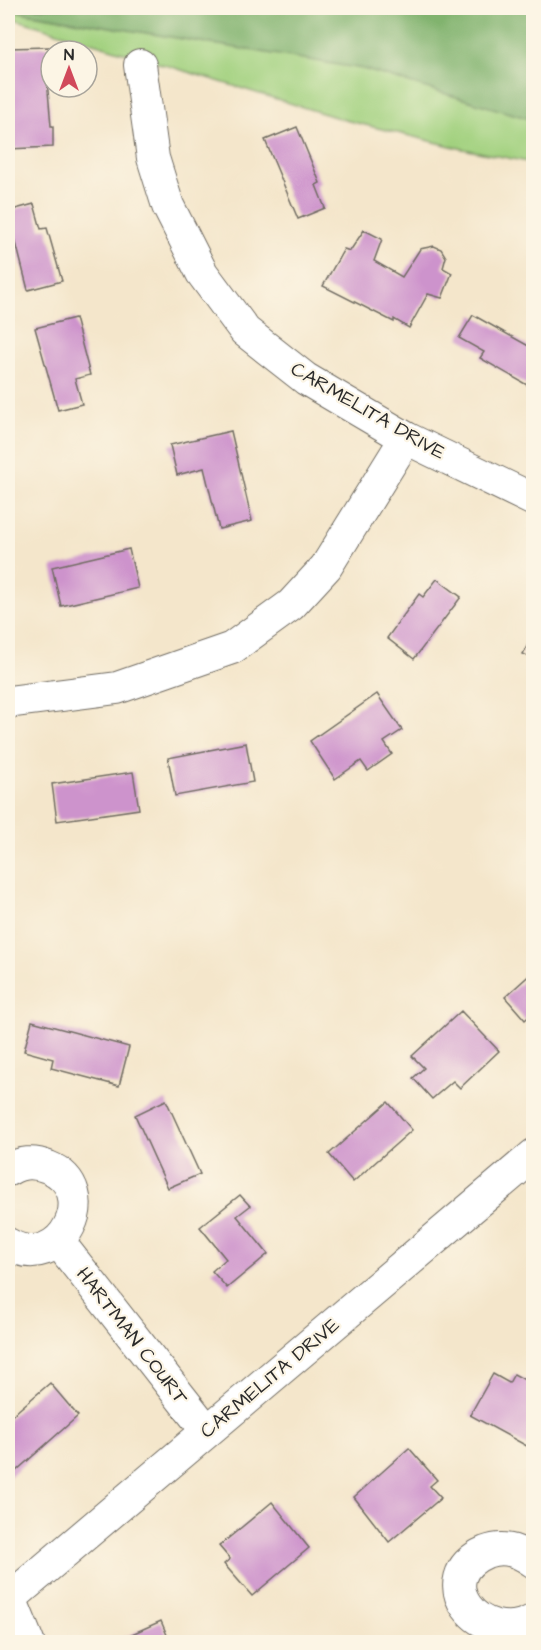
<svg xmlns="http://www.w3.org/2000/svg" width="541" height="1650" font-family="'Architects Daughter',sans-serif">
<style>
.green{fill:#a2d17f;stroke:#667e55;stroke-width:1.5}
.forest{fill:#81b36e;stroke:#566f4c;stroke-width:1.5}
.building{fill:#cd93cc}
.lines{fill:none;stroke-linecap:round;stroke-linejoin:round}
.minor-casing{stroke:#716c63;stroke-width:34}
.minor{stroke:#fff;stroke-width:32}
.labels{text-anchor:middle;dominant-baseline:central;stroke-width:4.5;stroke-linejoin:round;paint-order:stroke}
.street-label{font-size:20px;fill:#2b2b2b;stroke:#fcf5e5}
</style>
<rect width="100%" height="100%" fill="#fcf5e5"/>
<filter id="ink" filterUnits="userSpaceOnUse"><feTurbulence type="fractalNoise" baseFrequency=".0167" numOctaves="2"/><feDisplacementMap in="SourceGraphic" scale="12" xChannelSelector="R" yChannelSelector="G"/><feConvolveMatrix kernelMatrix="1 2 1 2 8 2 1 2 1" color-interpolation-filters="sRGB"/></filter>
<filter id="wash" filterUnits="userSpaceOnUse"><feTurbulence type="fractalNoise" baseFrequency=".008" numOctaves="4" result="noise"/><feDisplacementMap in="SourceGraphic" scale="24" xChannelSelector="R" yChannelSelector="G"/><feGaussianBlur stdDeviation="1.35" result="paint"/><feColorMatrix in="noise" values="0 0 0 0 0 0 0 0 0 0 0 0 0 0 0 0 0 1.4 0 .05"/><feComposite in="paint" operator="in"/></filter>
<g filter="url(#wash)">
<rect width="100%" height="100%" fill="#f4e6cb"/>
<polygon class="green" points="8,8 533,8 533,163 463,149 345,120 8,17"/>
<polygon class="forest" points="8,8 533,8 533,120 363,69 8,10"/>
<g id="blocks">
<g class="building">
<polygon points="50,47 51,79 47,79 51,126 53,126 53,147 8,149 8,48"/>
<polygon points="297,127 320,183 316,185 325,208 298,219 265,140"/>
<polygon points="34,204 41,229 47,228 62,281 28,290 8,211"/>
<polygon points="364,230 382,239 374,261 402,277 420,249 434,246 441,249 446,257 443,268 452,273 442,298 428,294 409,328 394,319 394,322 323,286 344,249 350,251"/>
<polygon points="473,315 534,349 534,374 527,385 480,358 484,352 459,338"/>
<polygon points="75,318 90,375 75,379 82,404 58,410 35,328"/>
<polygon points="231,431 252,521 219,529 204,468 177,475 170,445"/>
<polygon points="129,549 138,588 61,606 52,567"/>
<polygon points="437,579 461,597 414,659 387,638 419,594 423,597"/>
<polygon points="534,633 534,659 523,654"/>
<polygon points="377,694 402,730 384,742 392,754 368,771 361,761 335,779 310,741"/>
<polygon points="246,743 253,782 175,796 168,758"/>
<polygon points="133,772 139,809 57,821 52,784"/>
<polygon points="534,971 534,1012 525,1020 505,997"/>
<polygon points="461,1011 499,1051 460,1088 453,1081 432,1099 413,1078 424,1068 412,1056"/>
<polygon points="32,1021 129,1047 119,1086 51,1068 53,1059 24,1051"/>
<polygon points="166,1100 200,1174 168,1188 135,1115"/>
<polygon points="388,1102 412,1130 353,1182 329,1154"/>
<polygon points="240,1195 250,1206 237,1216 268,1254 227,1288 212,1271 226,1259 200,1227"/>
<polygon points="493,1374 509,1383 514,1374 534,1385 534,1450 470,1415"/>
<polygon points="50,1383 78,1416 8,1478 8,1419"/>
<polygon points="409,1448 437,1480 430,1486 441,1498 389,1542 354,1497"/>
<polygon points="272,1502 309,1548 252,1596 224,1564 230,1559 219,1546"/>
<polygon points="161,1621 170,1642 114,1642"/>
</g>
</g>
</g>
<g filter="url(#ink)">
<use href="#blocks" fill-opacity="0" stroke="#716c63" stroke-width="1.5"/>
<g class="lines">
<g class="minor-casing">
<g id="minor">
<polyline points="140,65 153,158 168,206 202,273 245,331 306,379 406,438 534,500"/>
<polyline points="8,702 117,688 232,648 291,605 326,567 406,438"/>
<path d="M 8,1170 C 20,1162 34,1161 48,1167 C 104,1189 62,1276 8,1244"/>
<polyline points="58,1241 207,1431"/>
<path d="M 534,1562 C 520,1551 504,1545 486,1552 C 425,1578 480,1650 534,1620"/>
<polyline points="10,1598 28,1642"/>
<polyline points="8,1600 534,1155"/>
</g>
</g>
<use href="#minor" class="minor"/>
</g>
</g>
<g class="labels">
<g class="street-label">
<text transform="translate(368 411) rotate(30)">CARMELITA DRIVE</text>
<text transform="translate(132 1336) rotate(52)">HARTMAN COURT</text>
<text transform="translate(270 1378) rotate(-40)">CARMELITA DRIVE</text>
</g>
</g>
<rect width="541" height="1650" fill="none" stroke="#fcf5e5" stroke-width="30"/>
<g transform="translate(69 69)"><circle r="28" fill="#fcf5e5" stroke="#a8a49b" stroke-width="1.5"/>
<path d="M0-4.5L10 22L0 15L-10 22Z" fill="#d1495b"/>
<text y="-9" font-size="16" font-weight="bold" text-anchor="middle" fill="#2b2b2b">N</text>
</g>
</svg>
